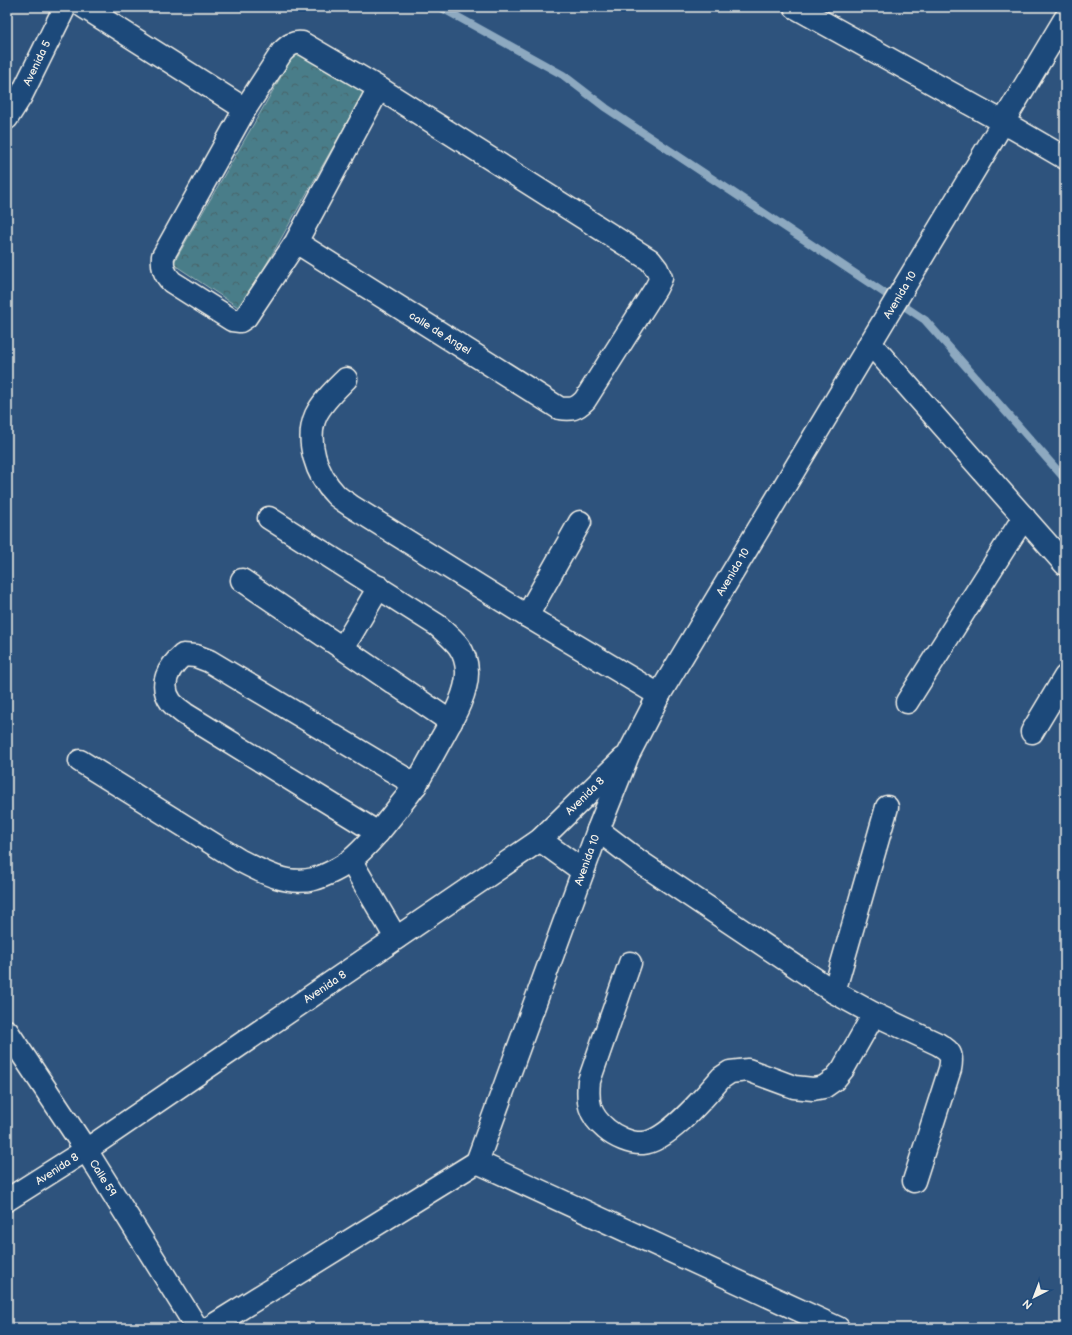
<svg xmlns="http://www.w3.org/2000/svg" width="1072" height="1335" font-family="'Balsamiq Sans',sans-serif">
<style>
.park{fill:url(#park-crowns);stroke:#9fb7b8}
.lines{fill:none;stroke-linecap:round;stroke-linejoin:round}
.stream{stroke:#8da9c0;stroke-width:8}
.minor-casing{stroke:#f4f1e8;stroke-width:25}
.minor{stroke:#1f4a7a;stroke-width:22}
.labels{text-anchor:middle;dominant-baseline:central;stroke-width:4;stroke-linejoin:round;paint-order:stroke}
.street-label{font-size:11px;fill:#f4f1e8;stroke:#1f4a7a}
</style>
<defs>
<pattern id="park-crowns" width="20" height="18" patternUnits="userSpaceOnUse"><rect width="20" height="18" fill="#4a7d89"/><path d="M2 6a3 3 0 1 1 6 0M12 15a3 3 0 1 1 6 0" fill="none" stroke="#4a656b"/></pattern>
</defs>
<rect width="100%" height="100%" fill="#2e537d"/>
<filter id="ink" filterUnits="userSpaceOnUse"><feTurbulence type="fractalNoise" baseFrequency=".025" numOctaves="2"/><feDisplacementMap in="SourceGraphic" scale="8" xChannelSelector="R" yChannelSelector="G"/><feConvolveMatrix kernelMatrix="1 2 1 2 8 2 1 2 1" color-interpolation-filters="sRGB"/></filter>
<g filter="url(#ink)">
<polygon class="park" points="298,47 366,89 241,309 173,264"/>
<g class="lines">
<polyline class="stream" points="440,7 563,75 606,108 925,320 1065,479"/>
<g class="minor-casing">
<g id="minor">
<polyline points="84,7 245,109"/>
<polyline points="795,7 1003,122 1065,158"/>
<polyline points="7,118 21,96 65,7"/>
<path d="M 296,242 L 559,408 C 572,410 576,409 585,400 L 656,288 L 661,278 L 657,269 L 650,260 L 379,88 L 302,43 C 293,42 289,45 282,52 L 245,109 L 163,256 C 162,267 164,274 172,282 L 232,320 L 240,321 L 246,317 L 296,242 L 379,88"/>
<polyline points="870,343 1065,564"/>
<path d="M 346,379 C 335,390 323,401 316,415 C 305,440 316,475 336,495 C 340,499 346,502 351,506 L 527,616 L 659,695"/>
<polyline points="242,580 451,722"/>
<polyline points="527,616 580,522"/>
<polyline points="343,648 379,587"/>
<polyline points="907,702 1024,517"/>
<polyline points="1032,732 1065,677"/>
<path d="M 80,761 L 239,860 C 262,872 287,886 314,879 C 325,876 343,867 351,860 C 369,845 384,826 398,808 C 404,800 411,792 416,784 C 426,768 434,752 443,736 C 453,718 468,692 467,671 C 466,648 453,639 437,625 L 269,518"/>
<path d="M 598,830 L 640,862 L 834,992 L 874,1014 L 938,1044 C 950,1051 953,1054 950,1069 L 914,1181"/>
<path d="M 378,833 L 185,714 C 180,710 174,706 171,702 C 158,684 169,667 183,655 L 196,656 L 209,661 L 416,785"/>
<polyline points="540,840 583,871"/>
<polyline points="351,861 396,938"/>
<path d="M 630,963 L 589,1081 C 587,1102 589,1115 606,1129 C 615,1137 631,1144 643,1143 C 668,1141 705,1096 721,1078 L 730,1072 L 748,1070 L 794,1087 L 813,1089 L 824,1087 L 834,1080 L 843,1069 L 874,1014"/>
<polyline points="834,992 887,807"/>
<polyline points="7,1031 86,1150 197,1328"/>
<polyline points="477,1162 598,830 628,755 659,695 1065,19"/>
<polyline points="477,1162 838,1328"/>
<polyline points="7,1200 86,1150 540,840 623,759"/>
<polyline points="209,1328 477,1162"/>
</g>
</g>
<use href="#minor" class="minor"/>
</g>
</g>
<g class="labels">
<g class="street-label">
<text transform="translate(37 63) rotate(-64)">Avenida 5</text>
<text transform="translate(900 295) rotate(-59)">Avenida 10</text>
<text transform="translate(440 333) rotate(32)">calle de Angel</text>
<text transform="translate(733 572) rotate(-59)">Avenida 10</text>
<text transform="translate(585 796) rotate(-44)">Avenida 8</text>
<text transform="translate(587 860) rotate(-70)">Avenida 10</text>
<text transform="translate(325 987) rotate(-34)">Avenida 8</text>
<text transform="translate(57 1169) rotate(-33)">Avenida 8</text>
<text transform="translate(103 1178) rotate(58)">Calle 59</text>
</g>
</g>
<rect width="1072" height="1335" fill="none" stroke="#1f4a7a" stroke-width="24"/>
<rect x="12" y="12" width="1048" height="1311" fill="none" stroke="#f4f1e8" stroke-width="1.5" filter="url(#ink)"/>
<g transform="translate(1034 1297) rotate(222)" stroke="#1f4a7a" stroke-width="3" paint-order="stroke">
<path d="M0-3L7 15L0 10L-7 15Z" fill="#f4f1e8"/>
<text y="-6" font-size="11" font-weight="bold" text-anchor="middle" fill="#f4f1e8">N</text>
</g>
</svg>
